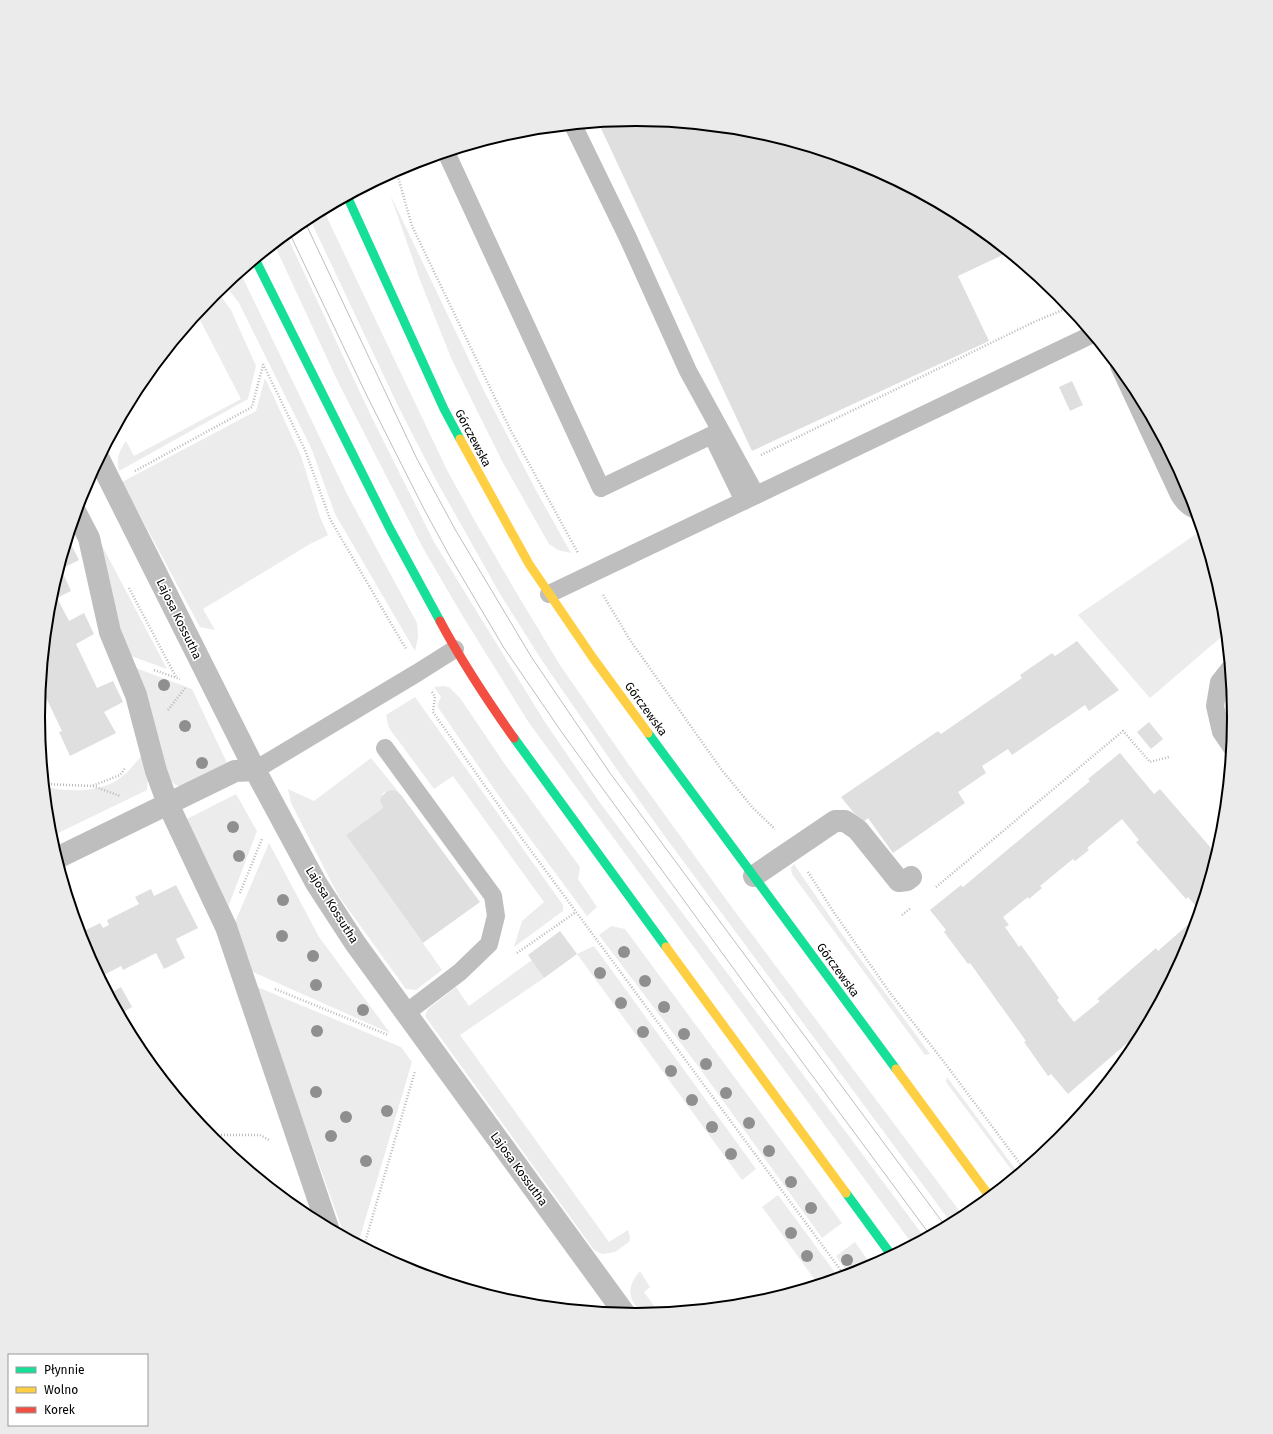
<svg xmlns="http://www.w3.org/2000/svg" width="1273" height="1434" font-family="'Fira Sans',sans-serif">
<style>
.green{fill:#ececec}
.building{fill:#dfdfdf}
.lines{fill:none;stroke-linecap:round;stroke-linejoin:round}
.path{stroke:#b9b9b9;stroke-width:2.5;stroke-dasharray:1 2;stroke-linecap:butt}
.lane{stroke:#bebebe;stroke-width:18}
.street{stroke:#bebebe;stroke-width:22}
.fast{stroke:#16e098;stroke-width:9}
.slow{stroke:#ffcf43;stroke-width:9}
.jam{stroke:#f24e42;stroke-width:9}
.tram{stroke:#bebebe;stroke-width:1}
.tree{fill:#8f8f8f}
.labels{text-anchor:middle;dominant-baseline:central;stroke-width:3.5;stroke-linejoin:round;paint-order:stroke}
.street-label{font-size:12px;fill:#000;stroke:#fff}
.rim{fill:none;stroke:#000;stroke-width:2}
</style>
<rect width="100%" height="100%" fill="#fff"/>
<g class="green">
<polygon points="390,194 484,391 538,494 571,553 558,550 549,544 502,461 452,360 420,280"/>
<polygon points="323,209 447,470 476,523 513,587 560,665 631,768 733,909 964,1217 952,1224 666,838 618,771 541,659 500,594 436,480 399,408 309,217"/>
<polygon points="286,234 373,420 434,542 543,719 598,800 925,1238 913,1245 529,723 462,615 423,548 338,382 274,244"/>
<polygon points="240,272 347,494 417,623 418,637 415,651 335,514 312,450 239,303 225,285"/>
<path d="M 217,291 L 231,310 L 256,366 L 248,399 L 119,471 C 116,458 119,451 126,441 L 134,456 L 241,399 L 197,314 Z"/>
<polygon points="265,378 301,456 320,517 328,535 310,544 203,609 215,630 200,627 122,482 256,411"/>
<polygon points="1202,530 1224,600 1227,632 1150,698 1078,615"/>
<polygon points="98,538 167,669 131,656 117,630"/>
<polygon points="133,667 192,689 227,763 219,774 181,787 174,784 167,776"/>
<polygon points="443,686 449,687 460,698 504,763 580,867 578,879 597,907 587,916 506,806 437,706 441,697 434,687"/>
<polygon points="415,697 563,905 563,911 514,947 522,921 544,902 453,776 434,789 389,728 386,715"/>
<path d="M 143,754 L 148,777 L 147,790 L 50,837 L 45,787 C 68,792 100,793 120,778 C 129,772 136,762 143,754 Z"/>
<path d="M 371,758 L 401,795 C 395,790 390,789 383,793 L 380,801 L 383,808 L 346,835 L 442,970 L 416,990 L 406,989 L 338,895 L 291,803 L 288,789 L 314,801 Z"/>
<polygon points="236,794 257,831 227,910 187,819"/>
<polygon points="269,843 319,937 390,1033 253,972 235,922"/>
<polygon points="794,864 839,930 930,1054 925,1055 792,874 791,868"/>
<polygon points="611,926 625,929 842,1223 822,1238 698,1066 599,935"/>
<polygon points="594,946 756,1169 742,1180 577,954"/>
<polygon points="532,960 544,978 460,1035 609,1242 628,1230 630,1237 629,1242 615,1252 602,1254 594,1250 425,1016 428,1009 456,987 469,1006"/>
<polygon points="255,986 401,1047 412,1062 358,1244 345,1237"/>
<polygon points="947,1077 1019,1174 1016,1176 946,1082"/>
<polygon points="778,1195 839,1278 818,1284 762,1207"/>
<polygon points="855,1242 872,1266 865,1270 849,1275 836,1256"/>
<path d="M 640,1271 L 650,1287 L 644,1292 L 659,1313 L 642,1315 C 629,1298 625,1289 640,1271 Z"/>
</g>
<g class="building">
<polygon points="637,119 753,130 866,164 969,219 1009,252 958,276 989,341 752,451 598,122"/>
<polygon points="1072,381 1083,405 1070,411 1059,387"/>
<polygon points="68,538 79,560 61,569 71,591 57,598 69,621 84,613 94,634 76,644 97,688 113,681 123,702 104,712 116,733 70,756 59,732 62,731 41,687 50,600"/>
<polygon points="1077,641 1119,690 1089,711 1085,705 1012,755 1008,749 982,766 986,773 958,792 965,803 893,853 868,818 862,823 841,797 938,731 941,734 1022,678 1020,675 1052,653 1055,656"/>
<polygon points="1149,722 1163,739 1151,749 1137,732"/>
<polygon points="1120,753 1154,794 1160,789 1217,855 1200,911 1188,897 1186,899 1136,842 1139,840 1122,819 1087,848 1089,850 1075,861 1073,859 1040,886 1042,888 1029,899 1028,897 1003,917 1009,925 1005,927 1019,947 1021,945 1059,998 1057,1000 1074,1022 1100,1001 1097,999 1156,948 1158,951 1199,915 1189,946 1147,1026 1068,1094 1051,1074 1048,1076 1024,1042 1026,1041 970,963 968,964 944,932 946,930 930,910 961,885 963,887 1090,781 1088,779"/>
<polygon points="392,790 396,791 401,795 480,902 423,943 346,835 383,808 380,801 381,797 387,791"/>
<polygon points="176,885 198,928 176,939 185,958 164,969 156,953 123,970 121,966 100,977 83,946 80,933 100,923 103,928 109,925 107,920 139,904 135,897 151,889 154,896"/>
<polygon points="560,931 577,954 544,978 528,955"/>
<polygon points="121,987 132,1007 120,1014 109,994"/>
<polygon points="150,1054 161,1075 160,1076 145,1057"/>
</g>
<g class="lines">
<g class="path">
<polyline points="396,170 412,226 510,429 578,553"/>
<polyline points="263,364 305,450 330,519 403,644 407,650"/>
<polyline points="761,455 1036,321 1070,307"/>
<polyline points="135,471 252,407 263,365"/>
<polyline points="129,588 176,677"/>
<polyline points="603,595 630,640 721,769 753,808 775,829"/>
<polyline points="154,670 180,679"/>
<polyline points="432,692 435,697 433,712 523,840 845,1276"/>
<polyline points="168,710 185,688"/>
<polyline points="45,784 92,786 120,775 126,767"/>
<polyline points="93,786 120,796"/>
<polyline points="808,872 833,911 890,993 944,1062 1024,1169"/>
<polyline points="936,887 1123,731 1150,762 1169,757"/>
<polyline points="240,893 262,839"/>
<polyline points="902,915 911,908"/>
<polyline points="517,953 576,912"/>
<polyline points="275,989 388,1035"/>
<polyline points="209,1135 260,1135 269,1140"/>
<polyline points="364,1246 415,1071"/>
</g>
<g class="lane">
<polyline points="573,125 628,238 688,371 756,495"/>
<polyline points="446,152 601,488 712,435 744,501"/>
<path d="M 1119,366 L 1179,495 C 1183,501 1188,508 1196,510"/>
<polyline points="549,594 1093,334"/>
<polyline points="1230,668 1219,682 1215,706 1221,732 1232,748"/>
<polyline points="385,748 493,896 496,916 489,944 460,972 406,1013"/>
<polyline points="255,770 417,673 455,649"/>
</g>
<g class="street">
<polyline points="99,459 255,770 316,883 355,943 625,1314"/>
<polyline points="76,513 89,538 110,632 136,695 156,771 168,804 226,927 328,1228"/>
<polyline points="57,858 235,771 255,770"/>
<polyline points="754,876 835,821 845,821 858,830 899,881 907,880 911,877"/>
</g>
<g class="fast">
<polyline points="347,196 444,409 460,439"/>
<polyline points="255,259 390,529 440,621"/>
<polyline points="648,733 896,1069"/>
<polyline points="514,738 666,947"/>
<polyline points="846,1193 892,1256"/>
</g>
<g class="slow">
<polyline points="460,439 529,564 593,658 648,733"/>
<polyline points="666,947 846,1193"/>
<polyline points="896,1069 990,1197"/>
</g>
<path class="jam" d="M 440,621 C 462,662 487,700 514,738"/>
<g class="tram">
<polyline points="304,220 417,459 456,531 532,658 610,773 946,1227"/>
<polyline points="289,232 366,394 425,511 449,555 504,648 563,734 752,994 930,1235"/>
</g>
</g>
<g class="tree">
<circle cx="164" cy="685" r="6"/>
<circle cx="185" cy="726" r="6"/>
<circle cx="202" cy="763" r="6"/>
<circle cx="233" cy="827" r="6"/>
<circle cx="239" cy="856" r="6"/>
<circle cx="283" cy="900" r="6"/>
<circle cx="282" cy="936" r="6"/>
<circle cx="624" cy="952" r="6"/>
<circle cx="313" cy="956" r="6"/>
<circle cx="600" cy="973" r="6"/>
<circle cx="645" cy="981" r="6"/>
<circle cx="316" cy="985" r="6"/>
<circle cx="621" cy="1003" r="6"/>
<circle cx="664" cy="1007" r="6"/>
<circle cx="363" cy="1010" r="6"/>
<circle cx="317" cy="1031" r="6"/>
<circle cx="643" cy="1032" r="6"/>
<circle cx="684" cy="1034" r="6"/>
<circle cx="706" cy="1064" r="6"/>
<circle cx="671" cy="1071" r="6"/>
<circle cx="316" cy="1092" r="6"/>
<circle cx="726" cy="1093" r="6"/>
<circle cx="692" cy="1100" r="6"/>
<circle cx="387" cy="1111" r="6"/>
<circle cx="346" cy="1117" r="6"/>
<circle cx="749" cy="1123" r="6"/>
<circle cx="712" cy="1127" r="6"/>
<circle cx="331" cy="1136" r="6"/>
<circle cx="769" cy="1151" r="6"/>
<circle cx="731" cy="1154" r="6"/>
<circle cx="366" cy="1161" r="6"/>
<circle cx="791" cy="1182" r="6"/>
<circle cx="811" cy="1208" r="6"/>
<circle cx="791" cy="1233" r="6"/>
<circle cx="807" cy="1256" r="6"/>
<circle cx="847" cy="1260" r="6"/>
</g>
<g class="labels">
<g class="street-label">
<text transform="translate(473 438) rotate(62)">Górczewska</text>
<text transform="translate(179 619) rotate(64)">Lajosa Kossutha</text>
<text transform="translate(646 709) rotate(54)">Górczewska</text>
<text transform="translate(332 905) rotate(58)">Lajosa Kossutha</text>
<text transform="translate(838 970) rotate(54)">Górczewska</text>
<text transform="translate(519 1169) rotate(54)">Lajosa Kossutha</text>
</g>
</g>
<path d="M0 0H1273V1434H0ZM45 717a591 591 0 1 1 1182 0a591 591 0 1 1-1182 0Z" fill="#ebebeb" fill-rule="evenodd"/>
<path class="rim" d="M45 717a591 591 0 1 1 1182 0a591 591 0 1 1-1182 0Z"/>
<rect x="8" y="1354" width="140" height="72" fill="#ffffff" stroke="#999999"/>
<rect x="16" y="1367" width="20" height="6" fill="#16e098" stroke="#999999"/>
<text x="44" y="1374" font-size="12" fill="#000000">Płynnie</text>
<rect x="16" y="1387" width="20" height="6" fill="#ffcf43" stroke="#999999"/>
<text x="44" y="1394" font-size="12" fill="#000000">Wolno</text>
<rect x="16" y="1407" width="20" height="6" fill="#f24e42" stroke="#999999"/>
<text x="44" y="1414" font-size="12" fill="#000000">Korek</text>
</svg>
